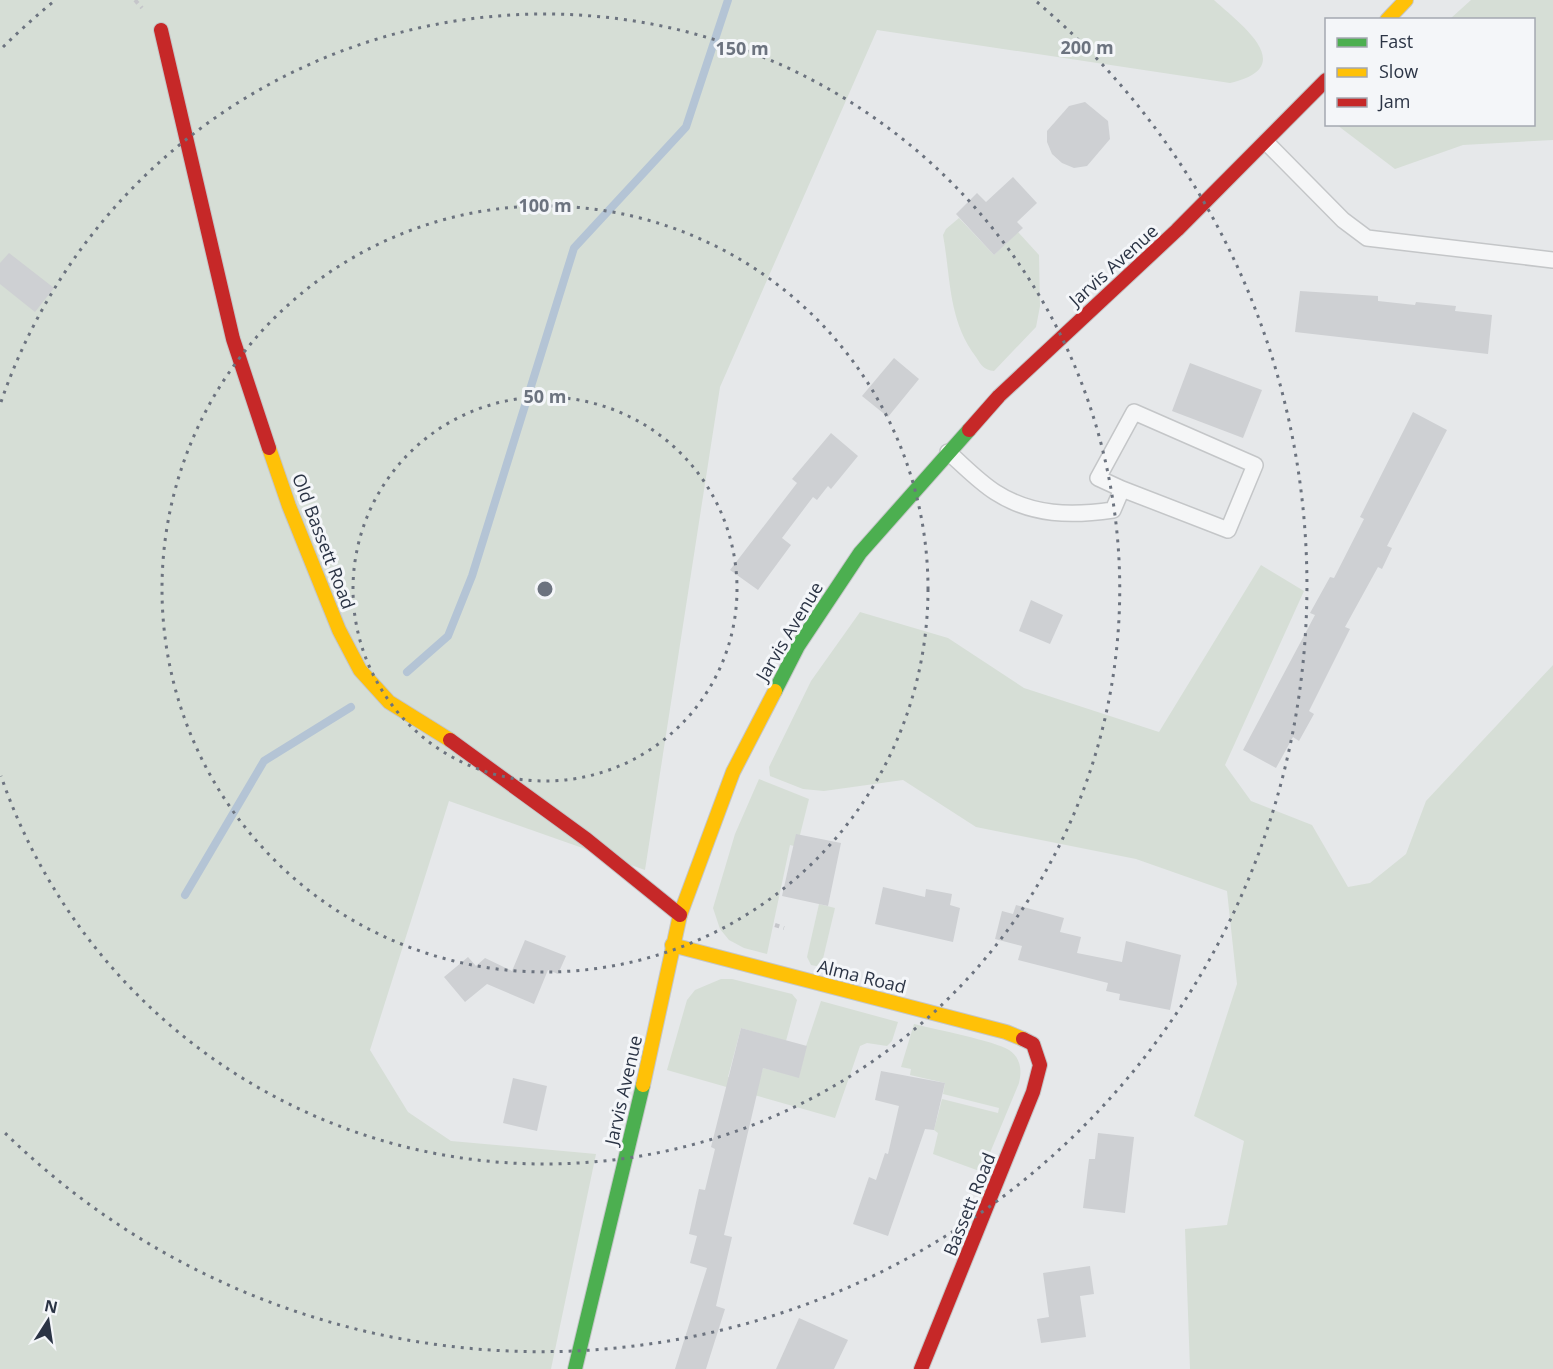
<svg xmlns="http://www.w3.org/2000/svg" width="1553" height="1369" font-family="'Open Sans',sans-serif">
<style>
.green{fill:#d6ded6}
.lines{fill:none;stroke-linecap:round;stroke-linejoin:round}
.stream{stroke:#b4c4d5;stroke-width:8}
.building{fill:#ced0d3}
.lane-casing{stroke:#c4c6c8;stroke-width:18}
.fast-casing{stroke:#c4c6c8;stroke-width:16}
.slow-casing{stroke:#c4c6c8;stroke-width:16}
.jam-casing{stroke:#c4c6c8;stroke-width:16}
.path{stroke:#c5c6ca;stroke-width:4;stroke-dasharray:4.5 4.5;stroke-linecap:butt}
.lane{stroke:#f5f6f7;stroke-width:15}
.fast{stroke:#4caf50;stroke-width:14}
.slow{stroke:#ffc107;stroke-width:14}
.jam{stroke:#c62828;stroke-width:14}
.ring{fill:none;stroke:#6c737f;stroke-width:3;stroke-dasharray:3 6}
.labels{text-anchor:middle;dominant-baseline:central;stroke-width:6;stroke-linejoin:round;paint-order:stroke}
.street-label{font-size:18px;fill:#2b3445;stroke:#f4f6f9}
.centre{fill:#6c737f;stroke:#f4f6f9;stroke-width:3}
.ring-label{font-size:18px;text-anchor:middle;font-weight:bold;fill:#6c737f;stroke:#f4f6f9;stroke-width:6;stroke-linejoin:round;paint-order:stroke}
</style>
<rect width="100%" height="100%" fill="#e6e8ea"/>
<g class="green">
<path d="M 0,0 L 1214,0 C 1239,23 1301,67 1230,83 L 877,30 L 720,387 L 645,870 L 449,801 L 370,1050 L 408,1112 L 451,1141 L 596,1154 L 551,1369 L 0,1369 Z"/>
<polygon points="1471,0 1553,0 1553,140 1463,145 1395,169 1337,125 1534,124 1534,20 1450,19"/>
<path d="M 959,218 L 994,255 L 1018,232 L 1039,255 L 1040,306 L 1036,327 L 994,371 C 984,370 981,365 976,357 C 948,320 951,279 943,235 L 946,229 Z"/>
<polygon points="1261,565 1304,591 1225,765 1251,801 1312,825 1348,887 1370,883 1406,854 1426,801 1553,665 1553,1369 1190,1369 1185,1229 1227,1225 1244,1141 1194,1116 1237,984 1227,891 1136,859 976,827 903,780 824,791 803,789 770,776 769,767 811,681 860,612 948,638 1024,688 1159,732"/>
<polygon points="759,779 809,799 800,835 794,846 790,845 767,954 744,948 729,940 720,929 713,908 735,834"/>
<polygon points="819,904 835,908 821,967 811,965 807,957"/>
<polygon points="721,979 732,979 792,994 797,1000 786,1041 741,1028 728,1077 758,1085 763,1068 799,1077 806,1046 821,1001 898,1022 892,1041 887,1046 867,1043 860,1046 835,1118 667,1070 687,1000 695,990"/>
<path d="M 914,1024 C 934,1029 995,1041 1009,1050 C 1021,1058 1022,1070 1019,1083 L 982,1172 L 933,1154 L 938,1133 L 934,1130 L 942,1099 L 998,1113 L 999,1108 L 943,1094 L 945,1083 L 910,1075 L 911,1069 L 901,1067 Z"/>
</g>
<g class="lines">
<g class="stream">
<polyline points="407,672 448,636 472,576 574,248 686,127 728,0"/>
<polyline points="185,895 264,761 351,707"/>
</g>
</g>
<g class="building">
<polygon points="1085,102 1108,121 1110,139 1087,166 1074,168 1062,163 1052,154 1047,142 1047,131 1069,106"/>
<polygon points="1013,177 1037,203 1017,222 1023,228 994,255 956,214 977,193 986,202"/>
<polygon points="9,253 54,288 35,312 0,284 0,263"/>
<polygon points="1300,291 1378,296 1378,301 1415,305 1416,302 1456,306 1455,311 1492,315 1488,354 1295,332"/>
<polygon points="894,358 919,379 888,417 862,396"/>
<polygon points="1190,363 1262,390 1243,438 1172,411"/>
<polygon points="1413,412 1447,430 1387,546 1392,548 1382,569 1378,567 1345,627 1350,629 1309,711 1314,714 1299,741 1293,737 1276,768 1243,750 1315,615 1310,613 1330,577 1334,578 1364,519 1360,517"/>
<polygon points="831,433 858,456 831,489 828,486 817,500 813,497 782,538 791,545 758,590 730,570 797,483 792,479"/>
<polygon points="1031,600 1063,615 1050,644 1019,631"/>
<polygon points="796,834 841,843 828,906 782,896"/>
<polygon points="883,887 925,897 926,889 952,894 950,905 960,908 953,942 875,924"/>
<polygon points="1016,905 1064,918 1060,932 1081,937 1077,953 1122,962 1126,941 1181,955 1170,1010 1119,1000 1120,994 1106,991 1108,983 1018,960 1022,946 995,939 1002,911 1013,914"/>
<polygon points="525,940 566,956 558,974 548,970 534,1004 487,984 465,1002 444,977 468,957 476,966 485,958 512,971"/>
<polygon points="741,1028 807,1046 799,1078 763,1068 724,1235 732,1237 716,1306 725,1309 706,1369 675,1369 707,1268 690,1263 697,1236 689,1234 699,1189 705,1190 715,1149 711,1147"/>
<polygon points="881,1071 945,1083 934,1130 925,1129 888,1236 853,1224 869,1177 876,1180 885,1153 888,1154 899,1106 875,1100"/>
<polygon points="513,1078 547,1086 537,1131 503,1123"/>
<polygon points="1098,1133 1134,1137 1125,1213 1083,1208 1089,1159 1095,1159"/>
<polygon points="1090,1266 1094,1294 1080,1296 1086,1337 1041,1343 1037,1319 1049,1317 1043,1273"/>
<polygon points="799,1318 848,1340 834,1369 776,1369"/>
</g>
<g class="lines">
<g class="lane-casing">
<g id="lane">
<polyline points="1266,142 1343,220 1367,238 1553,260"/>
<path d="M 948,452 C 963,465 978,481 995,492 C 1032,516 1072,516 1113,510 L 1122,489 L 1098,478 L 1134,412 L 1255,465 L 1228,530 L 1122,489"/>
</g>
</g>
<g class="fast-casing">
<g id="fast">
<polyline points="775,691 798,646 860,553 969,430"/>
<polyline points="575,1369 643,1085"/>
</g>
</g>
<g class="slow-casing">
<g id="slow">
<polyline points="1387,20 1406,0"/>
<polyline points="269,448 289,506 339,630 360,670 389,702 450,740"/>
<polyline points="672,945 1006,1032 1023,1039"/>
<polyline points="643,1085 680,915 733,772 775,691"/>
</g>
</g>
<g class="jam-casing">
<g id="jam">
<polyline points="161,30 233,339 269,448"/>
<polyline points="969,430 999,396 1177,230 1326,80"/>
<polyline points="450,740 586,839 680,915"/>
<polyline points="921,1369 1033,1092 1040,1065 1033,1044 1023,1039"/>
</g>
</g>
<g class="path">
<polyline points="135,0 142,8"/>
<polyline points="775,925 784,928"/>
</g>
<use href="#lane" class="lane"/>
<use href="#fast" class="fast"/>
<use href="#slow" class="slow"/>
<use href="#jam" class="jam"/>
</g>
<g class="ring">
<circle cx="545" cy="589" r="192"/>
<circle cx="545" cy="589" r="383"/>
<path d="M1 402A575 575 0 1 1 1 776"/>
<path d="M3 47A766 766 0 0 1 53 2M1037 2A766 766 0 1 1 3 1131"/>
</g>
<g class="labels">
<g class="street-label">
<text transform="translate(1113 265) rotate(-42)">Jarvis Avenue</text>
<text transform="translate(324 541) rotate(69)">Old Bassett Road</text>
<text transform="translate(789 631) rotate(-59)">Jarvis Avenue</text>
<text transform="translate(862 976) rotate(14)">Alma Road</text>
<text transform="translate(623 1090) rotate(-77)">Jarvis Avenue</text>
<text transform="translate(969 1204) rotate(-68)">Bassett Road</text>
</g>
</g>
<circle cx="545" cy="589" r="9" class="centre"/>
<g class="ring-label">
<text x="1087" y="54">200 m</text>
<text x="742" y="55">150 m</text>
<text x="545" y="212">100 m</text>
<text x="545" y="403">50 m</text>
</g>
<rect x="1325" y="18" width="210" height="108" fill="#f4f6f9" stroke="#a4a8b1" stroke-width="1.5"/>
<rect x="1337" y="38" width="30" height="9" fill="#4caf50" stroke="#a4a8b1" stroke-width="1.5"/>
<text x="1379" y="48" font-size="18" fill="#2b3445">Fast</text>
<rect x="1337" y="68" width="30" height="9" fill="#ffc107" stroke="#a4a8b1" stroke-width="1.5"/>
<text x="1379" y="78" font-size="18" fill="#2b3445">Slow</text>
<rect x="1337" y="98" width="30" height="9" fill="#c62828" stroke="#a4a8b1" stroke-width="1.5"/>
<text x="1379" y="108" font-size="18" fill="#2b3445">Jam</text>
<g transform="translate(48 1321) rotate(12)" stroke="#f4f6f9" stroke-width="4.5" paint-order="stroke">
<path d="M0-4.5L10 22L0 15L-10 22Z" fill="#2b3445"/>
<text y="-9" font-size="16" font-weight="bold" text-anchor="middle" fill="#2b3445">N</text>
</g>
</svg>
